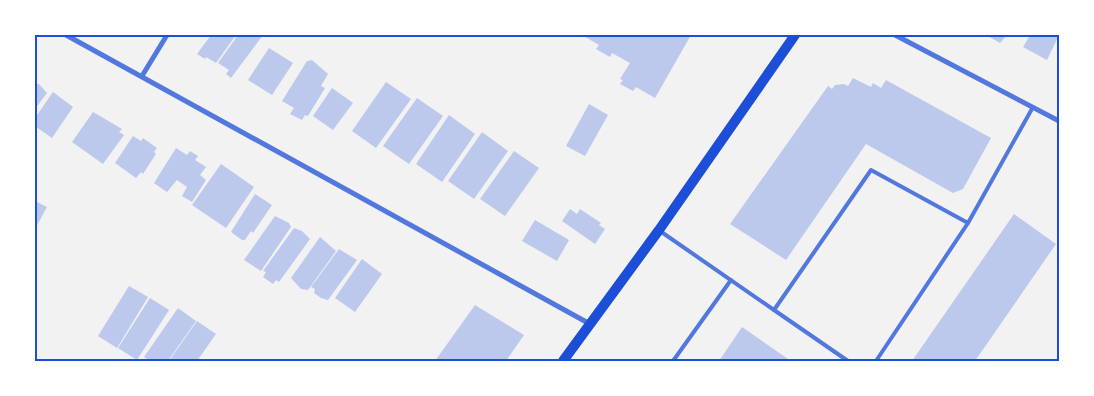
<svg xmlns="http://www.w3.org/2000/svg" width="1094" height="396" font-family="Montserrat,sans-serif">
<style>
.building{fill:#bdc9ec}
.lines{fill:none;stroke-linecap:round;stroke-linejoin:round}
.service{stroke:#5277de;stroke-width:4}
.minor{stroke:#5277de;stroke-width:5}
.secondary{stroke:#1d4ed8;stroke-width:10}
.neatline{fill:none;stroke:#1d4ed8;stroke-width:2}
</style>
<rect width="100%" height="100%" fill="#f2f2f2"/>
<g class="building">
<polygon points="211,35 236,35 216,63 206,57 205,59 197,54"/>
<polygon points="238,35 263,35 231,78 226,74 229,70 218,63"/>
<polygon points="582,35 691,35 655,98 636,87 633,91 620,84 623,80 620,79 630,63 612,53 610,57 596,49 599,45"/>
<polygon points="986,35 1007,35 1000,43"/>
<polygon points="1030,35 1059,35 1047,60 1023,47"/>
<polygon points="269,48 293,63 272,95 248,80"/>
<polygon points="312,60 328,74 321,86 325,88 308,116 305,115 302,120 290,114 294,108 282,101 307,61"/>
<polygon points="853,78 871,87 873,83 881,88 886,80 991,138 963,189 953,193 866,144 786,260 730,224 828,86 832,89 835,85 844,84 848,86"/>
<polygon points="386,82 411,99 376,148 352,131"/>
<polygon points="35,84 39,84 47,93 35,109"/>
<polygon points="332,88 353,103 333,130 313,116"/>
<polygon points="53,92 73,107 52,138 35,126 35,118"/>
<polygon points="417,98 443,116 409,164 383,146"/>
<polygon points="589,104 608,115 585,156 566,146"/>
<polygon points="93,112 122,129 119,132 124,135 103,164 72,142"/>
<polygon points="449,115 475,134 442,182 416,164"/>
<polygon points="482,132 508,151 474,199 448,181"/>
<polygon points="133,136 141,141 143,138 157,148 154,152 156,154 143,174 141,172 136,178 115,163"/>
<polygon points="176,148 187,155 190,151 198,156 195,160 206,167 200,175 206,180 192,202 182,196 187,187 177,180 167,192 154,183"/>
<polygon points="514,151 539,168 505,216 480,199"/>
<polygon points="221,164 254,187 226,228 192,205"/>
<polygon points="255,194 272,205 253,233 251,231 245,240 242,240 231,232"/>
<polygon points="35,201 47,207 35,229"/>
<polygon points="570,209 577,214 580,209 601,223 599,225 605,229 595,244 562,221"/>
<polygon points="1014,214 1056,244 975,361 912,361"/>
<polygon points="275,216 289,223 291,227 261,271 244,260"/>
<polygon points="535,220 569,240 557,261 522,241"/>
<polygon points="294,228 302,231 310,239 279,282 276,280 273,284 263,277 266,272 263,271"/>
<polygon points="320,237 336,251 308,290 301,289 291,278"/>
<polygon points="339,249 357,260 328,300 321,298 314,293 315,289 311,287"/>
<polygon points="362,259 382,274 355,312 335,298"/>
<polygon points="129,286 148,297 117,348 98,336"/>
<polygon points="150,298 169,310 137,360 118,348"/>
<polygon points="475,305 524,335 506,361 435,361"/>
<polygon points="178,308 196,321 168,361 150,361 144,357"/>
<polygon points="197,321 216,334 197,361 169,361"/>
<polygon points="742,327 791,361 719,361"/>
</g>
<g class="lines">
<g class="service">
<polyline points="660,231 774,310 871,170 968,223 1033,107"/>
<polyline points="774,310 848,361"/>
<polyline points="673,361 731,280"/>
<polyline points="876,361 968,223"/>
</g>
<g class="minor">
<polyline points="66,35 590,324"/>
<polyline points="895,35 1059,121"/>
<polyline points="142,76 167,35"/>
</g>
<polyline class="secondary" points="563,361 659,230 795,35"/>
</g>
<rect width="1094" height="396" fill="none" stroke="#ffffff" stroke-width="72"/>
<rect x="36" y="36" width="1022" height="324" class="neatline"/>
</svg>
